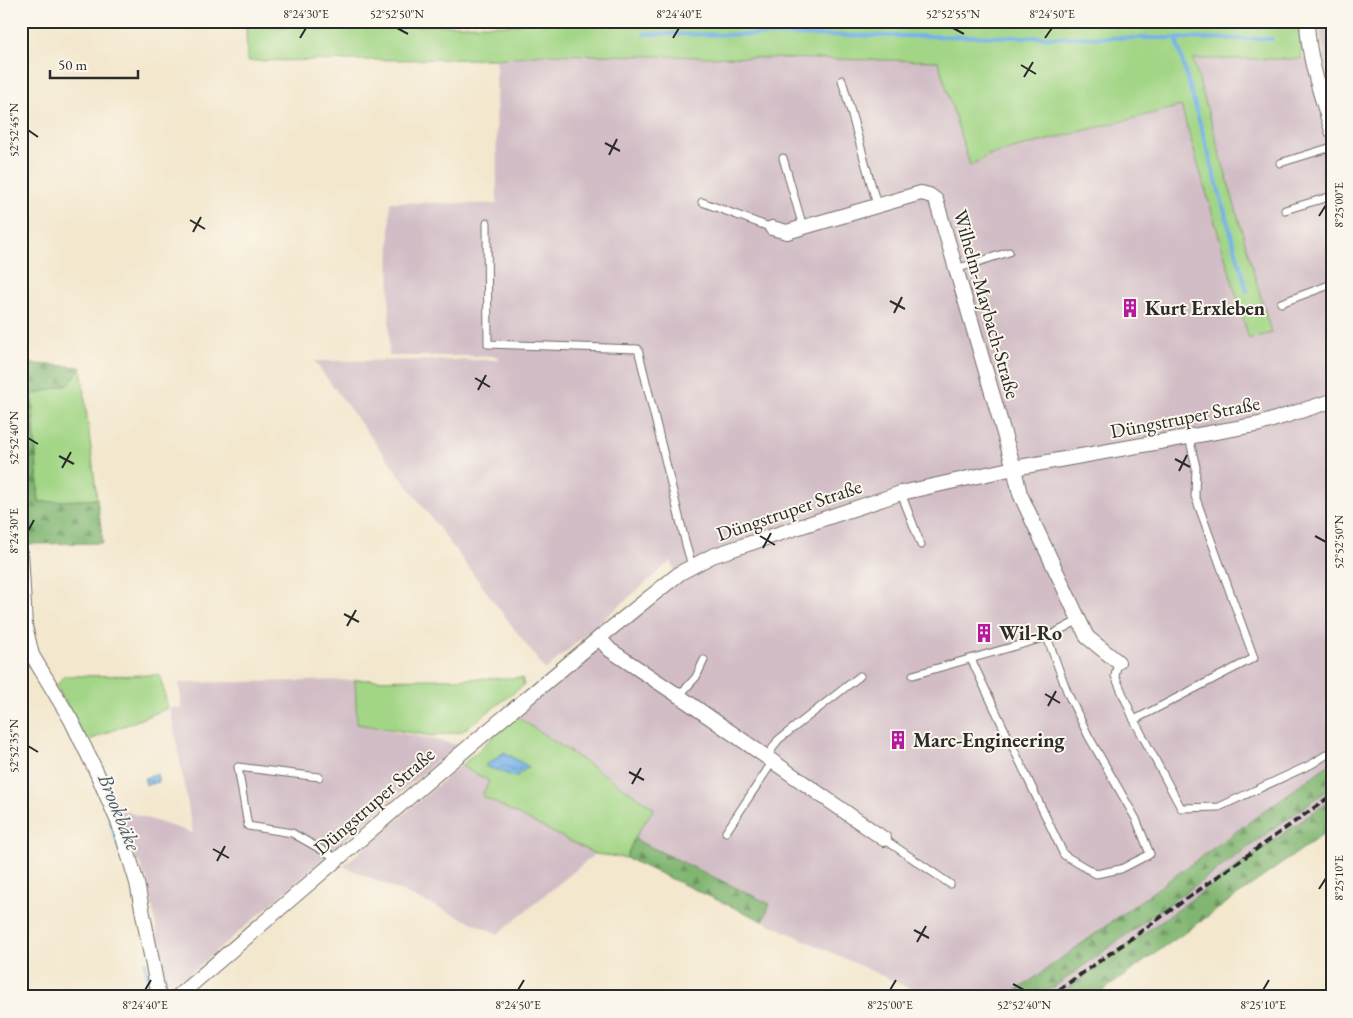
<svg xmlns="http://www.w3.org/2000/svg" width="1353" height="1018" font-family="'EB Garamond',serif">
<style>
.industrial{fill:#d2bdc6}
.grass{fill:#a2d585;stroke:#668058}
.forest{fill:url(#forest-firs);stroke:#56704e}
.water{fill:url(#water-waves);stroke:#506e89}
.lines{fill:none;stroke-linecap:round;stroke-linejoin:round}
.stream{stroke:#75b2e7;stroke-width:4}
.lane-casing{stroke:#716d64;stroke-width:9}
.street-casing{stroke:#716d64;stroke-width:16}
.lane{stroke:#fff;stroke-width:7}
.street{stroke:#fff;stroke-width:14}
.rail{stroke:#2b2b2b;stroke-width:4;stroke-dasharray:8 4;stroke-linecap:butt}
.ticks{fill:none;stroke:#2b2b2b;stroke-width:2}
.labels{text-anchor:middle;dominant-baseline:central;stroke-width:4;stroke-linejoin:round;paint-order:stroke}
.street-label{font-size:20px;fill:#2b2b2b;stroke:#fbf7ec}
.poi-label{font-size:20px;font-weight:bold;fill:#2b2b2b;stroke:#fbf7ec;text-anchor:start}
.water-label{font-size:21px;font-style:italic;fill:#455a6d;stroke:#fbf7ec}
.neatline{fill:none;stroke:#2b2b2b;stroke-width:2}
.ticks-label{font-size:12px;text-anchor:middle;fill:#2b2b2b}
</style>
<defs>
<pattern id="forest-firs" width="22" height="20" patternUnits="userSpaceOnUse" patternTransform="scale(1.25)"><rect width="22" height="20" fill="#81b672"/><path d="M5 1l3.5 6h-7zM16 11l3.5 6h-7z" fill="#6a945e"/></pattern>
<pattern id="water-waves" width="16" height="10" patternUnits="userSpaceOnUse" patternTransform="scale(1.25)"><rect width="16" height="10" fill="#75b2e7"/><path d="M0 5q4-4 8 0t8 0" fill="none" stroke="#6091bb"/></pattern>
</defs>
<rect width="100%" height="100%" fill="#fbf7ec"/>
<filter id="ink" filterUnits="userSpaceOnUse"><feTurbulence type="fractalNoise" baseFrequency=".02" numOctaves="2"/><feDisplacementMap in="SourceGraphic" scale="10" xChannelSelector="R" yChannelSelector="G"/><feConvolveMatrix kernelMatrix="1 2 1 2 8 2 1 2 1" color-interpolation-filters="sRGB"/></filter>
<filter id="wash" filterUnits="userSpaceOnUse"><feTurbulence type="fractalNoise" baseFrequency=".0096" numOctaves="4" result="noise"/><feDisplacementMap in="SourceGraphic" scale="20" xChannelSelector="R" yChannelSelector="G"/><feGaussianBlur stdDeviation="1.12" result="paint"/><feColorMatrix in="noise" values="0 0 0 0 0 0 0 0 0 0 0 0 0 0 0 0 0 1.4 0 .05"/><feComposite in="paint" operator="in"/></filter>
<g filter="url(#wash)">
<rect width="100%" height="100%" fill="#f3e7cd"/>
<g class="industrial">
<polygon points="1321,21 1332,21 1332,762 1008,997 928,997 763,921 770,904 634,839 654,808 516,716 678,580 671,561 545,670 314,361 499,360 498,356 389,356 390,202 497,204 496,59 544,54 938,61 970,166 989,155 1182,106 1249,339 1271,333 1193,59 1302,59 1325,56 1320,36"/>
<polygon points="355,680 357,724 459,745 435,763 177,985 166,980 147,878 144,875 140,862 136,861 118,809 193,833 170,707 182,709 179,683"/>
<polygon points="460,766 489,781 483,796 595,854 498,934 343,866"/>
<polygon points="1332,787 1332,799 1055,997 1040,997"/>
</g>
<g class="grass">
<polygon points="520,21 1300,21 1302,59 1193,59 1271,333 1249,339 1181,106 989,155 970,166 938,61 544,54 496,59 247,61 246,26 519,25"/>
<polygon points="81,367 97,499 39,503 32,394 69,384"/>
<polygon points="160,675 168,708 87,741 56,686 64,676"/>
<polygon points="522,678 524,685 461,732 432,736 357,724 355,680"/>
<polygon points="516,716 654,808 634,839 626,858 595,854 482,796 489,781 461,766"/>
</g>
<g class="forest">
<polygon points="21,363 81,367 69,384 32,395 39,502 97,499 103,543 27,544 21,479"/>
<polygon points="1332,762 1332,787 1040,997 1008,997"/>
<polygon points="1332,799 1332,828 1094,997 1055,997"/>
<polygon points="634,839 770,904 763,921 626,858"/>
</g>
<g class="water">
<polygon points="504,752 529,767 515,777 485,766"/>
<polygon points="157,774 159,782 146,785 144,778"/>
</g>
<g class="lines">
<g class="stream">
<polyline points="644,34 1272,39"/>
<polyline points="1176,38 1247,291"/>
<polyline points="21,652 30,665"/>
<polyline points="110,819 121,853"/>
<polyline points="145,962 152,997"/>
</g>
</g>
</g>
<g filter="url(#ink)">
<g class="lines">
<g class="lane-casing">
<g id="lane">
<polyline points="842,80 877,205"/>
<polyline points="783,158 803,227"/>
<polyline points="1280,163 1332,147"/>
<polyline points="702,202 772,228"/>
<polyline points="1285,210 1332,196"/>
<polyline points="487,223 488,344 638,349 686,545 692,566"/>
<polyline points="956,269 1009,252"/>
<polyline points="1281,303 1332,284"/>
<polyline points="901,493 921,545"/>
<polyline points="971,659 1064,855 1096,874 1121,869 1150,854 1136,819 1089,737 1068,694 1047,637"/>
<polyline points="1118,662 1115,676 1134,720 1181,808 1219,807 1312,764 1332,751"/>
<polyline points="913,675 1047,637 1079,620"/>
<polyline points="679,696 696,677 704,660"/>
<polyline points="1134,720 1254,658 1195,496 1196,467 1189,437"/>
<polyline points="767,757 778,740 860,676"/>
<polyline points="319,777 238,767 248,826 292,833 338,859"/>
<polyline points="726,832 773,761"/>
<polyline points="884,839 950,884"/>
</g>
</g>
<g class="street-casing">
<g id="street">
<path d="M 1307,21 C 1308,59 1321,95 1332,131"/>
<polyline points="772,228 787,232 921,193 929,195 936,200 1014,468 1020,494 1087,637 1118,662"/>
<polyline points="21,552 25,626 32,655 71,720 96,771 119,824 137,883 159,997"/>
<polyline points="599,638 610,650 679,696 884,839"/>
<polyline points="177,997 441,770 599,638 680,573 712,556 901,493 1014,468 1260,424 1332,401"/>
</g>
</g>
<use href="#lane" class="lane"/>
<use href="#street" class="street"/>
<polyline class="rail" points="1049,997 1332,795"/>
</g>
</g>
<path class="ticks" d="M 397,28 L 408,34M 953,28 L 964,34M 300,38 L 306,28M 673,38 L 679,28M 1045,38 L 1052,28M 1021,65 L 1036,74M 1024,77 L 1033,62M 28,130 L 38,137M 605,143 L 620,151M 609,155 L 617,139M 1319,216 L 1326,205M 190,220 L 205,229M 193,232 L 201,217M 890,301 L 905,309M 894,313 L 902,297M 475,378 L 490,387M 478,390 L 486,375M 28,438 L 38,444M 59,456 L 74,464M 1175,459 L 1190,467M 62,468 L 71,452M 1179,471 L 1187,455M 28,531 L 34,520M 760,536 L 775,545M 1315,536 L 1326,542M 763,548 L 771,533M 344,614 L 359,622M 347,626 L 356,610M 1045,694 L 1060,703M 1048,706 L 1056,691M 28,746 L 38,752M 629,772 L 644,780M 632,784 L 641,768M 213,849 L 229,858M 217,861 L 225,846M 1319,889 L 1326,878M 914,930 L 929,938M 917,942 L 926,926M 1013,984 L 1024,990M 145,990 L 151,980M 518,990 L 524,980M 890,990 L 896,980M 1263,990 L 1269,980"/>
<defs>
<g id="building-bare" transform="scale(1.5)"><path d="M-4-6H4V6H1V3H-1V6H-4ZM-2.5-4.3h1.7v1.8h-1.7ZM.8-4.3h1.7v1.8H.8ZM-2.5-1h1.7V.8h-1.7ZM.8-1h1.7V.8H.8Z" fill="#b5179e" stroke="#fbf7ec" stroke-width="2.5" paint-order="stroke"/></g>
</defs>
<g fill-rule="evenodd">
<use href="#building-bare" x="1130" y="308"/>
<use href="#building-bare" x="984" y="633"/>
<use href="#building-bare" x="898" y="740"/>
</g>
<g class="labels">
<g class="street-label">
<text transform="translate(987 304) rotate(74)">Wilhelm-Maybach-Straße</text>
<text transform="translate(1185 417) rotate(-11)">Düngstruper Straße</text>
<text transform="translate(789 510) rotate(-19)">Düngstruper Straße</text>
<text transform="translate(374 801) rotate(-41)">Düngstruper Straße</text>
</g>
<g class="poi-label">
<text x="1145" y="308">Kurt Erxleben</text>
<text x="999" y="633">Wil-Ro</text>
<text x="913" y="740">Marc-Engineering</text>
</g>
<g class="water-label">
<text transform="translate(120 812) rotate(68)">Brookbäke</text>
</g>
</g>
<rect width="1353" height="1018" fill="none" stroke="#fbf7ec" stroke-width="55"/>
<path d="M50 70v8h88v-8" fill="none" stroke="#2b2b2b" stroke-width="2.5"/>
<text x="58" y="70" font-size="15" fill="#2b2b2b" stroke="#fbf7ec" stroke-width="4" paint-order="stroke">50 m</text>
<rect x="28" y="28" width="1298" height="962" class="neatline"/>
<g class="ticks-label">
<text x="306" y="18">8°24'30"E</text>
<text x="397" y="18">52°52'50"N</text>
<text x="679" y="18">8°24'40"E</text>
<text x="953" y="18">52°52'55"N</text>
<text x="1052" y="18">8°24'50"E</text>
<text transform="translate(14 130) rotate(-90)" y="4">52°52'45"N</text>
<text transform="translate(1339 205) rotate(-90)" y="4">8°25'00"E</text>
<text transform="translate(14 438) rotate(-90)" y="4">52°52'40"N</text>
<text transform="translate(14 531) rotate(-90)" y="4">8°24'30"E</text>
<text transform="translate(1339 542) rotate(-90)" y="4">52°52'50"N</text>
<text transform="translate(14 746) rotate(-90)" y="4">52°52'35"N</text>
<text transform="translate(1339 878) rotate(-90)" y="4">8°25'10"E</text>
<text x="145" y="1009">8°24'40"E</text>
<text x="518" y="1009">8°24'50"E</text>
<text x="890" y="1009">8°25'00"E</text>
<text x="1024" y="1009">52°52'40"N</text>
<text x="1263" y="1009">8°25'10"E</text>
</g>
</svg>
